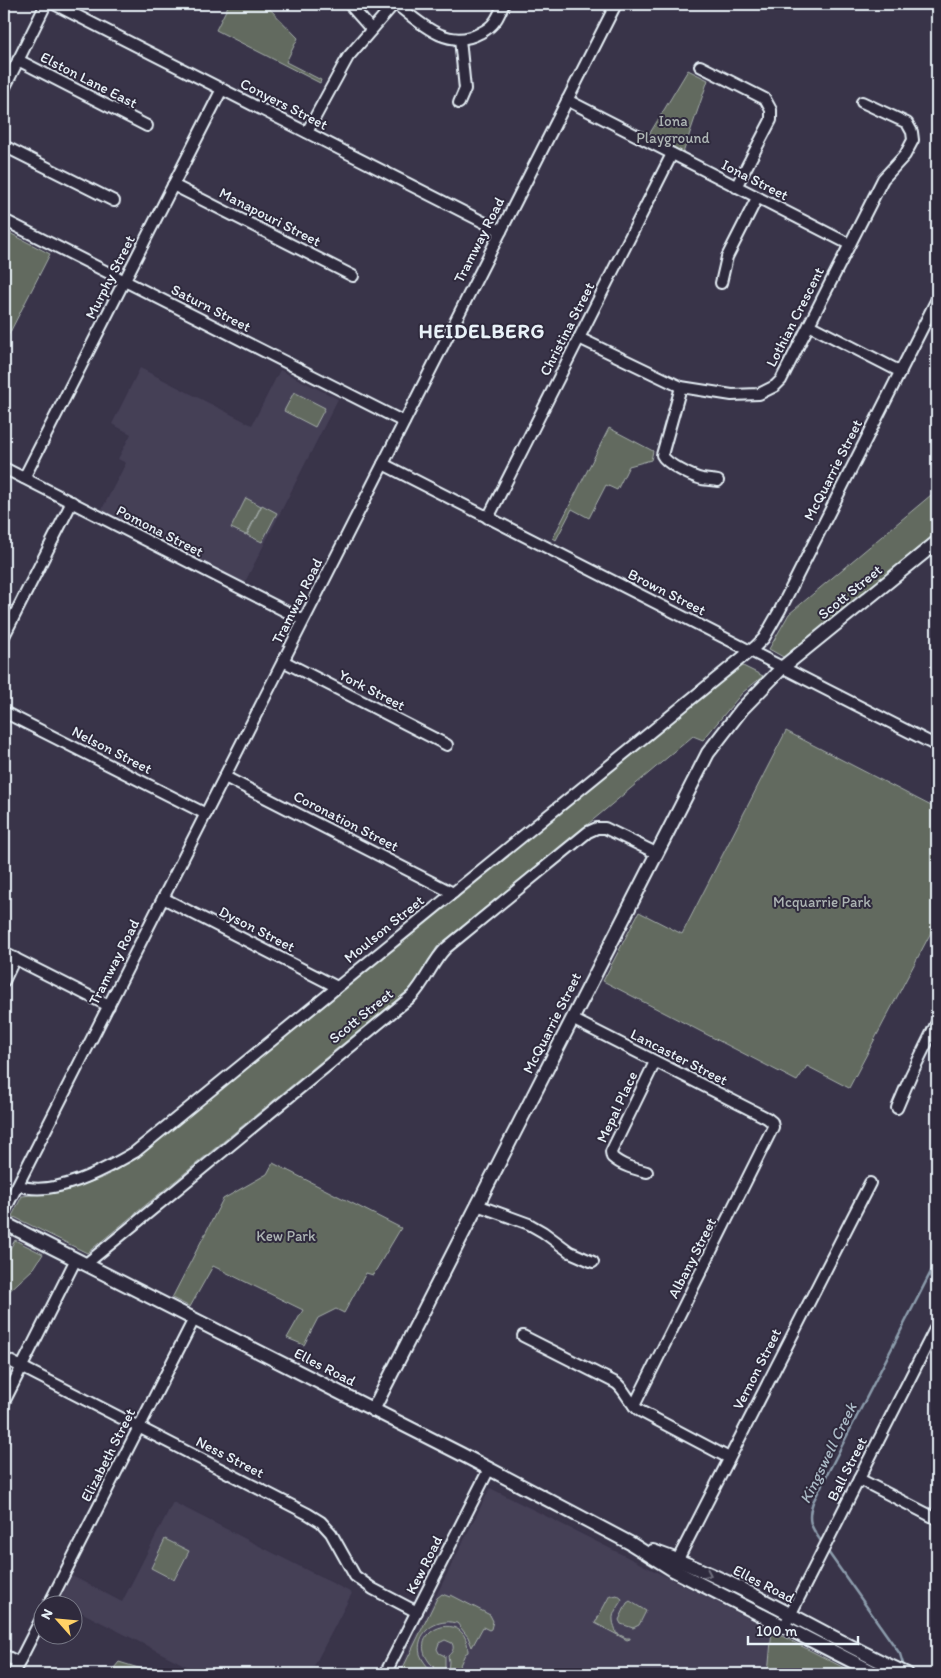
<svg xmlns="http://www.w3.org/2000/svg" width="941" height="1678" font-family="Itim,sans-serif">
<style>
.built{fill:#453f57}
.green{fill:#626a5e;stroke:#a5aeab}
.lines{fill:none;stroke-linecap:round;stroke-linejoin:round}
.stream{stroke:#8c9cac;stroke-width:2.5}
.minor-casing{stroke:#e8f1f8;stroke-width:14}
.major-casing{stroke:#e8f1f8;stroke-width:16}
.minor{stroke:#2f2a3d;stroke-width:10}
.major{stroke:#2f2a3d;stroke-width:12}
.oneway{stroke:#70707e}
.labels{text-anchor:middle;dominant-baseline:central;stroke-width:4;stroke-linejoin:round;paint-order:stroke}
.street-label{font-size:15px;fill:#e8f1f8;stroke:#2f2a3d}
.park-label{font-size:15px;fill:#acb4b3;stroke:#2f2a3d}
.water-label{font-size:16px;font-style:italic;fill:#aab9c5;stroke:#2f2a3d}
.district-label{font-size:20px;font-weight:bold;letter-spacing:1px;fill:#e8f1f8;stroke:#2f2a3d}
</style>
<rect width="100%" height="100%" fill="#393449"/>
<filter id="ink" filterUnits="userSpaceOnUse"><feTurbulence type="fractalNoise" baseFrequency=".02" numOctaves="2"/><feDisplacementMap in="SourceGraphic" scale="10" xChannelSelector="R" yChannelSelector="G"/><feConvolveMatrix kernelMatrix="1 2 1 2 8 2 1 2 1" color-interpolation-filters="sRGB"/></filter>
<g filter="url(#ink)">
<g class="built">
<polygon points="140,368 252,425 280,370 338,399 243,586 100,513 126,463 118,459 131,434 112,424"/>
<polygon points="490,1488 772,1630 768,1674 397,1674"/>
<polygon points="173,1502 352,1593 310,1674 202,1674 73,1608 72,1606 68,1605 59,1601 72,1576 122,1602"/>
</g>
<g class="green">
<polygon points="229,4 265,4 298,38 286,62 321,80 320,83 216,30"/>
<polygon points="688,70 708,80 682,156 647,138"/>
<polygon points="4,230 50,254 4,344"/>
<polygon points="294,392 325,408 315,427 284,411"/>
<polygon points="609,428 653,451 651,460 629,466 617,490 606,485 589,518 572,509 556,540 553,538"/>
<polygon points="937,490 937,532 785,658 769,649 789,614"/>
<polygon points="246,498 261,506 246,535 231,528"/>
<polygon points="262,505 277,513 262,542 247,535"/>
<polygon points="743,666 763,676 742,693 703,740 693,736 599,815 437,947 416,984 87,1253 12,1216 22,1196 61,1192 105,1177 134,1159 697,700"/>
<polygon points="786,731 937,809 937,921 849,1088 807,1066 797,1081 603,981 639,912 682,934"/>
<polygon points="273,1163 401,1228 373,1275 366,1273 344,1313 336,1309 318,1318 304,1345 287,1338 303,1310 213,1266 190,1307 172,1298 223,1199 267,1174"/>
<polygon points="15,1240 43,1254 34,1268 4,1296 4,1259"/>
<polygon points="165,1539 189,1551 174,1580 151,1568"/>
<path d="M 442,1594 L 450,1597 L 451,1595 L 490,1615 L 493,1621 L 491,1629 L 489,1630 L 483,1627 L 472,1647 L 468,1637 L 457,1623 C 454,1623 449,1621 446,1622 C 429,1623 416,1637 420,1654 C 422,1661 427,1665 430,1670 L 434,1670 L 435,1668 C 396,1633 468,1603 468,1652 L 465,1654 L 456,1674 L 448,1674 L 449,1661 L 448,1656 C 452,1652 455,1649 452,1643 L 445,1640 L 439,1643 L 437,1649 L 439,1653 L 445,1656 L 445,1674 L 400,1674 L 437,1598 Z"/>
<path d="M 610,1595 L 613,1596 L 617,1595 L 622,1599 C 619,1605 612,1613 613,1620 C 613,1625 616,1628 616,1633 L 626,1638 L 630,1638 L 630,1639 L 627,1640 L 595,1623 Z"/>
<polygon points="630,1601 646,1611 639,1625 633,1628 621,1624 619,1620 627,1603"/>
<polygon points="772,1630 774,1632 856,1674 768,1674"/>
<polygon points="119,1662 158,1674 109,1674"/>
</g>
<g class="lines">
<g class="stream">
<path d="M 823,1544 C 812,1528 806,1522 813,1502 L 937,1260"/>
<polyline points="826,1549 900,1654 904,1667"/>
</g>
<g class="minor-casing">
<g id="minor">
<polyline points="54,4 501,231"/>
<polyline points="349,4 371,29"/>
<path d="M 396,4 C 420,23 448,51 480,33 C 486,30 492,26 495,21 C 499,16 501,9 504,4"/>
<polyline points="18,60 147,126"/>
<polyline points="700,66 765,99 771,110 771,120 736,187"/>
<polyline points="4,89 46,4"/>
<polyline points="567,100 849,244"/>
<polyline points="459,103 465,89 460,39"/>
<polyline points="307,132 348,57 394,4"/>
<polyline points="4,146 114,201"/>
<polyline points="173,185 353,276"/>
<polyline points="4,220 404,422"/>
<polyline points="721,283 727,257 757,198"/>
<polyline points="809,325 901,372"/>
<polyline points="579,338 681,387 732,395 759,394 775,386 781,380 883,179 905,155 913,140 912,132 907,123 862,102"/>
<path d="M 681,387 L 662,455 C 666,464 693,477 702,479 C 708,480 713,480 718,481"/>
<polyline points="383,464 937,746"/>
<polyline points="4,468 303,620"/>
<polyline points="24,478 222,89"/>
<polyline points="488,518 672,154"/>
<polyline points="4,636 72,502"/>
<polyline points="283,661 447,745"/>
<polyline points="4,712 206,814"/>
<polyline points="225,777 453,893"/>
<polyline points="163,898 337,987"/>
<polyline points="4,953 109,1006"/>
<polyline points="4,981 15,958"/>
<polyline points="572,1019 767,1118 772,1122 773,1127 634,1406"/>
<polyline points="897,1108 911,1075 937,1022"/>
<path d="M 647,1172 C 635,1169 622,1166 612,1157 L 611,1152 L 655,1062"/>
<path d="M 18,1185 C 52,1199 106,1169 135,1152 L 755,647 L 764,638 L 780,610 L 937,299"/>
<polyline points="477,1205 529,1224 543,1232 570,1252 593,1262"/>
<polyline points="4,1212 616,4"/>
<path d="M 86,1264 L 412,996 C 426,981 432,962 446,948 L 588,832 L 597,828 L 605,828 L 656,853"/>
<path d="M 523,1336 L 616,1383 C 626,1390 629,1404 640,1411 L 729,1458"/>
<polyline points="4,1358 308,1514 321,1522 331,1533 355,1576 373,1589 417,1612"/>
<polyline points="4,1402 76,1259"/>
<polyline points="859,1479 937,1519"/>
<polyline points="674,1567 870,1183"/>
<polyline points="48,1606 194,1319"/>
<polyline points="784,1627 937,1325"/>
<polyline points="4,1655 19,1663"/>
<polyline points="13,1674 42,1617"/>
<polyline points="385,1674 489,1469"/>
</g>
</g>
<g class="major-casing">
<g id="major">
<polyline points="4,1223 461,1454 630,1543 673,1570 877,1674"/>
<polyline points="373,1410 708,753 742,709 783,667 937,542"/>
<path d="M 653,1551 C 742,1582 821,1635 907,1674"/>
</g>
</g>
<use href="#minor" class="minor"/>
<use href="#major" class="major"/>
</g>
<defs><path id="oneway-chevron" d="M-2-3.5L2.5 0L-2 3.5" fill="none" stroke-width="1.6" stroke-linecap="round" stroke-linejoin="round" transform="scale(1.25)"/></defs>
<use class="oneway" href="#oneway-chevron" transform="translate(708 1574) rotate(25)"/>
</g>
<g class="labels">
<g class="street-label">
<text transform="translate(89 80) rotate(27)">Elston Lane East</text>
<text transform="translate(284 104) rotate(27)">Conyers Street</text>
<text transform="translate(755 180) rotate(27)">Iona Street</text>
<text transform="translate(270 217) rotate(27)">Manapouri Street</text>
<text transform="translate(479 240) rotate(-63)">Tramway Road</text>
<text transform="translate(110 277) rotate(-63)">Murphy Street</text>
<text transform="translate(211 308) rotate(27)">Saturn Street</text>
<text transform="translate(795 317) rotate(-63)">Lothian Crescent</text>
<text transform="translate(567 329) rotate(-63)">Christina Street</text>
<text transform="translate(833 470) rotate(-63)">McQuarrie Street</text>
<text transform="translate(160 531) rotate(27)">Pomona Street</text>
<text transform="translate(667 592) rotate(27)">Brown Street</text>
<text transform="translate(850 592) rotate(-39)">Scott Street</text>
<text transform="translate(297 601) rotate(-63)">Tramway Road</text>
<text transform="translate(372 690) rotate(27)">York Street</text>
<text transform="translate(112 750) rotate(27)">Nelson Street</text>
<text transform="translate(346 821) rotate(27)">Coronation Street</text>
<text transform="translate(257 929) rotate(27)">Dyson Street</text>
<text transform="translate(384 929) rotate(-39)">Moulson Street</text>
<text transform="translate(114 962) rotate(-63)">Tramway Road</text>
<text transform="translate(361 1016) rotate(-39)">Scott Street</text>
<text transform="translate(552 1023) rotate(-63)">McQuarrie Street</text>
<text transform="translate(679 1057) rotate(27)">Lancaster Street</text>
<text transform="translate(617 1107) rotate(-65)">Mepal Place</text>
<text transform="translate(692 1258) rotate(-63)">Albany Street</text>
<text transform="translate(325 1367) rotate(27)">Elles Road</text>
<text transform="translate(757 1369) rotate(-63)">Vernon Street</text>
<text transform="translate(108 1455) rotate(-63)">Elizabeth Street</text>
<text transform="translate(230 1457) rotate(27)">Ness Street</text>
<text transform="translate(847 1469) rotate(-63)">Ball Street</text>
<text transform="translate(424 1565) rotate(-63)">Kew Road</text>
<text transform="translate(764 1584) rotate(27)">Elles Road</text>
</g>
<g class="park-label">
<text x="673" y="121">Iona<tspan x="673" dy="17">Playground</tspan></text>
<text x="822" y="902">Mcquarrie Park</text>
<text x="286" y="1236">Kew Park</text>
</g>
<g class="water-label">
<text transform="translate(828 1453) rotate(-64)">Kingswell Creek</text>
</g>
<g class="district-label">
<text x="482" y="331">HEIDELBERG</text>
</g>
</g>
<rect width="941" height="1678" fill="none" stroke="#2f2a3d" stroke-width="20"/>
<rect x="10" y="10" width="921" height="1658" fill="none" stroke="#e8f1f8" stroke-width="2" filter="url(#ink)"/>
<g transform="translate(58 1620) rotate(297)"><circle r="24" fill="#2f2a3d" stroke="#797a88"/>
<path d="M0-4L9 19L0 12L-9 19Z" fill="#ffd166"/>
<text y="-8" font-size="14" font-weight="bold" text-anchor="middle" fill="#e8f1f8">N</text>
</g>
<path d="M748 1636v8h110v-8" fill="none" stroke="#e8f1f8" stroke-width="2.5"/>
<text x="756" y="1636" font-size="15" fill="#e8f1f8" stroke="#2f2a3d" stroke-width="4" paint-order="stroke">100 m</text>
</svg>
